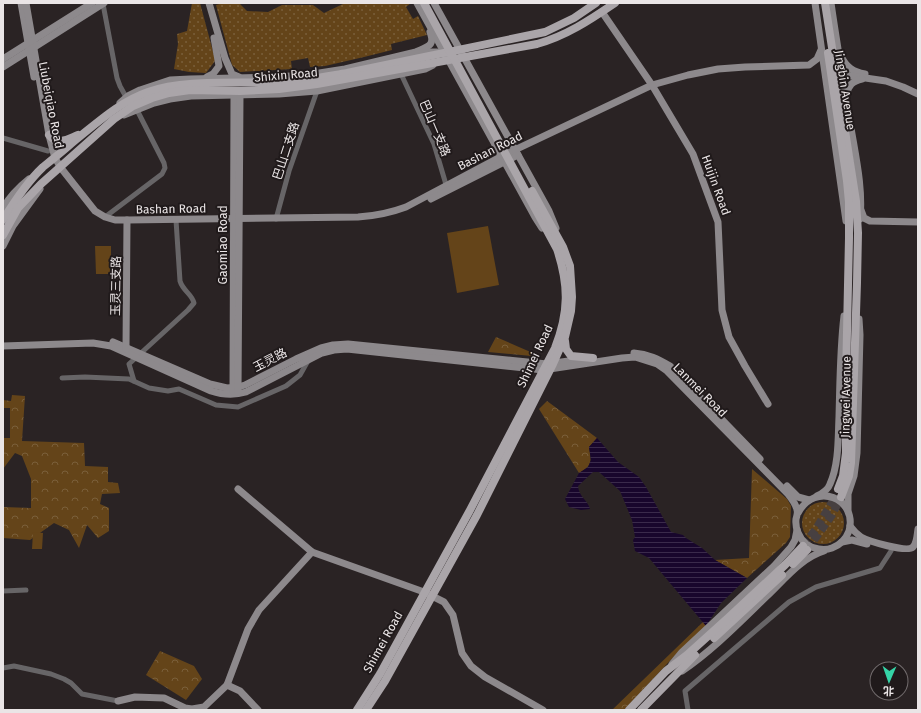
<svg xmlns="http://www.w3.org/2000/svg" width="921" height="713" font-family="'Fira Sans','Noto Sans SC',sans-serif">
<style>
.grass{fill:url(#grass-dots)}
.forest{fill:url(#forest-crowns)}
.pitch{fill:#644419}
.water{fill:url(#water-rules)}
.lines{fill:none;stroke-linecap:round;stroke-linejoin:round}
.primary-tunnel{stroke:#474041;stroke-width:8;stroke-dasharray:8 4;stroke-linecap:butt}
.street{stroke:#676567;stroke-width:5}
.secondary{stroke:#8d898c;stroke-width:7}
.primary{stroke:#aaa5a9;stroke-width:8}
.labels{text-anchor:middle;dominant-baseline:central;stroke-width:4;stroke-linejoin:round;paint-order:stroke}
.street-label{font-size:12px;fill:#eae5e6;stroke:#201a1b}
</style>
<defs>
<pattern id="grass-dots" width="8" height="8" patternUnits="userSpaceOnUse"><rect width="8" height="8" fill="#644419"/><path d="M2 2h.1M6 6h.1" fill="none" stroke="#7a5f3a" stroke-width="1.8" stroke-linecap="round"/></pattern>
<pattern id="forest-crowns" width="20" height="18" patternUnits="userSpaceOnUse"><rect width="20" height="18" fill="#644419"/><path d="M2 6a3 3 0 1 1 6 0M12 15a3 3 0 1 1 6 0" fill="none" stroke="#7a5f3a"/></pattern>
<pattern id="water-rules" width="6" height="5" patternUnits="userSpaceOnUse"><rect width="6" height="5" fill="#18062c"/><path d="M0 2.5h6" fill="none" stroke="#3a2a4b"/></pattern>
</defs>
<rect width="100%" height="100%" fill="#2a2324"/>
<g class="grass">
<polygon points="192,3 200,3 215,59 215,61 206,73 189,72 174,69 178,44 177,34 187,31"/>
<polygon points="223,3 239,3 247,11 268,12 282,5 313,5 324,13 345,3 411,3 406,7 413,19 418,16 427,35 391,44 392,50 364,57 325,66 310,67 308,58 291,61 292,69 240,72 232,65 216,5"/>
<circle cx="823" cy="523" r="21"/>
</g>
<g class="forest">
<polygon points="496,337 542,357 488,352"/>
<polygon points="12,395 25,396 22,441 84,443 85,466 108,467 108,482 118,483 120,493 102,494 100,504 109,508 109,531 98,538 87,525 79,548 69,530 54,523 30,540 3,538 3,507 31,508 31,479 22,456 15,453 3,469 3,438 10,438 10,408 3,408 3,400 11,401"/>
<path d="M 547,401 L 597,438 L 589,447 C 591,462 593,465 579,473 L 539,409 Z"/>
<polygon points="752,469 787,499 791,506 790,537 786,543 747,578 715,560 749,558"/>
<polygon points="703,622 706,626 679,651 624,710 612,710"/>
<polygon points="160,651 194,666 202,679 186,700 146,675"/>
</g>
<g class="pitch">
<polygon points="488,226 499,285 457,293 447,233"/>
<polygon points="95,246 111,246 111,274 96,274"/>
<polygon points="33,532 43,533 42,549 32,549"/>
</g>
<path class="water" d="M 597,438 L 618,462 L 639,477 L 646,487 L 671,532 L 683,535 L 686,538 L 702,548 L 715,560 L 747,578 L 721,603 L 706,626 L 649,558 L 635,551 L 633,540 L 635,537 L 632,520 L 620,491 L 599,472 L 593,472 L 578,486 C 579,497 587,499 590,509 L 581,510 L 569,507 L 565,499 L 579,473 L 588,467 L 591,460 L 589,447 Z"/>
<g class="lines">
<g class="primary-tunnel">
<polyline points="803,546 816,529 834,499"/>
<polyline points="807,550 832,515 841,497"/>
</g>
<g class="street">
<polyline points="103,4 117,78 120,86 126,97"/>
<polyline points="401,74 434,144 447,188"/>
<polyline points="3,138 48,151"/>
<polyline points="105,217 162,174 165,168 164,163 137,110"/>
<polyline points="276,219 289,171 317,91"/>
<polyline points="62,378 85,377 129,379 149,388 168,391 179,389 216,405 238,407 286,386 300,375 309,359"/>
<path d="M 134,381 L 129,364 L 188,310 L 194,303 C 192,294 183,291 180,281 L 176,220"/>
<polyline points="3,591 26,590"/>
<polyline points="3,668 14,666 51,674 64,679 71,683 82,694 118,701"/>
<polyline points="688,710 685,691 789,602 816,587 880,568 891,551"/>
</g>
<g class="secondary">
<polyline points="21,3 34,77"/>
<path d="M 26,3 L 49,135 L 55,158 L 61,168 L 95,211 L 105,217 L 115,220 L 127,220 L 358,217 C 375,216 390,213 406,207 L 502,156 L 652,85 L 688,75 L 718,69 L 745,67 L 809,65 L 817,59 L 821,50"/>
<polyline points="209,3 225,58 232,74 239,77"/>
<polyline points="417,3 535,217 542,228"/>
<polyline points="434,3 549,211 556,228"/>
<polyline points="815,3 846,221"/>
<path d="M 831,3 C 837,45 844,86 851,128 C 856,158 863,189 860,219"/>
<polyline points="602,12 652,85 693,154 718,222 722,310 729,337 745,366 768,404"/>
<path d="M 418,51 C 429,46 435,45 430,32"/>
<path d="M 841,56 C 846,67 853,72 865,74"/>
<polyline points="3,59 92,3"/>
<polyline points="3,67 104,3"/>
<polyline points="838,74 886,81 903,87 918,94"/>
<polyline points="207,77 213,74 219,66 214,38"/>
<path d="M 847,94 C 848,85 853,81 862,79"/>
<polyline points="120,103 128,96 140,90 170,80 190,79 278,77 313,74 345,69 416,52 437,52"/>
<polyline points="124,115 154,103 170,99 191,96 279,94 317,91 425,69 433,65"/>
<polyline points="431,199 518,155"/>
<path d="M 3,208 C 10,196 19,187 29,179"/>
<polyline points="861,210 864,218 870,221 918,222"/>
<polyline points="3,246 13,226 40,189"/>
<polyline points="113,342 210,384 227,388 238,387 245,385 296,359 321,348 333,345 348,344 547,364 583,359"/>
<path d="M 3,346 L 93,343 L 111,346 L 211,391 C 223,395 233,396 246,392 L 322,353 L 334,350 L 347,349 L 543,370 L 622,358 L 635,357 L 657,364 L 667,371 L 788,494 C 792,499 796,504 797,510 C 798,513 797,515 796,519 C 795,528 799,538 806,544 C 813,549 824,551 832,548 C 840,545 846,539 849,531 C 858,498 815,481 798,513"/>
<polyline points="126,349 127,220"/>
<path d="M 634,353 C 648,354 658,359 670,366 L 760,459"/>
<polyline points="233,391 234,95"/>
<polyline points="238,392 240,95"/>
<polyline points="787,486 798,497 809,500"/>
<polyline points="238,489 312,552 424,592 444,602 453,615 462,653 471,666 485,677 543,710"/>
<path d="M 817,496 C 823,493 828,490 830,484 C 839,464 838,438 839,417 C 840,383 840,349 844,316"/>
<polyline points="848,510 848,494 854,476 857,453 860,335 859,319"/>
<path d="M 850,526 C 853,530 857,534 861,537 C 868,541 907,553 913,547 C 917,543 917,535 918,529"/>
<polyline points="842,542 852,540 867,544"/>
<polyline points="672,664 682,652 774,566 791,547 795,540 797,530"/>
<path d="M 682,671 C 713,650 740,622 767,596 C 784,580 801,558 824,551"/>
<polyline points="227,685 240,691 258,710"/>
<polyline points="118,701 135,697 164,698 185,708 192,709 204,707 227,685 248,629 259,610 312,552"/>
</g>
<g class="primary">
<polyline points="825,3 856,201 858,233 857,283 851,463 849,476 841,497"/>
<polyline points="828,53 847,181 849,202 849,238 846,379 846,453 843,476 838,489"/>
<path d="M 49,135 C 58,146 68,139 78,135"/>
<path d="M 3,220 C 14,202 27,182 43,167 C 53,159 63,151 73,142 C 97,123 119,102 148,92 C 185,79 238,84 278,82 C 301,82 324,77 347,73 L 545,32 L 574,18 L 596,3"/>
<path d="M 3,235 L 18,208 L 41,184 L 114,119 L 133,106 L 152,98 L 169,93 L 190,90 L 240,91 L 279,89 L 317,84 L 537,44 C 566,36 590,20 615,3"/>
<polyline points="565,341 566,349 571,356 593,358"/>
<polyline points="793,564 807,550"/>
<polyline points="714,638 782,575"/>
<path d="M 357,710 L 380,674 L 469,512 L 555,348 C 569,312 569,285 557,249 L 424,3"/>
<polyline points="366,710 385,681 477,515 553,364 565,337 571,311 572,297 570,266 563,247 532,191"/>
<polyline points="629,710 666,671 687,655 728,618 785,565 803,546"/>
<polyline points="641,710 695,655"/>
</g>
</g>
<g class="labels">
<g class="street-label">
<text transform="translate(286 75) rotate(-5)">Shixin Road</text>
<text transform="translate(845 90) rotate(81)">Jingbin Avenue</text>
<text transform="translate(51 105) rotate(79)">Liubeiqiao Road</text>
<text transform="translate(435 128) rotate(67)">巴山一支路</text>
<text transform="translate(286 151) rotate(-72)">巴山二支路</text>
<text transform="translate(490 151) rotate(-27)">Bashan Road</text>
<text transform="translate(716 185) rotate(70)">Huijin Road</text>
<text transform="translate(171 209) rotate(-1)">Bashan Road</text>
<text transform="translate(223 245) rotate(-90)">Gaomiao Road</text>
<text transform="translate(116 286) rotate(-89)">玉灵三支路</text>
<text transform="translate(535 356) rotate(-65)">Shimei Road</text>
<text transform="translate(270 360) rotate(-27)">玉灵路</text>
<text transform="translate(700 390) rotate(45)">Lanmei Road</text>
<text transform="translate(846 397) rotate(-89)">Jingwei Avenue</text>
<text transform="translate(383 642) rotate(-61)">Shimei Road</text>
</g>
</g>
<rect width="921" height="713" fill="none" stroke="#eae5e6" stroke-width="8"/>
<g transform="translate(889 681) rotate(182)"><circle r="19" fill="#201a1b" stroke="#716b6c"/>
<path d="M0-3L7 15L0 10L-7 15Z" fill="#35d4a7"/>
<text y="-6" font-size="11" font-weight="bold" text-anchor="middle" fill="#eae5e6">北</text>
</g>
</svg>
